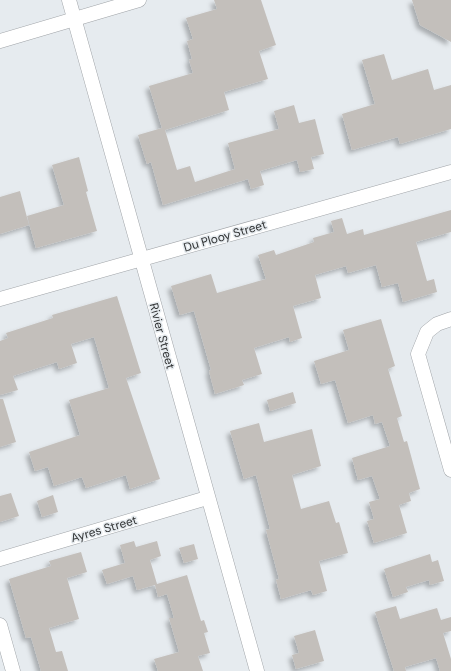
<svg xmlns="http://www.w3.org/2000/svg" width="451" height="671" font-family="'DM Sans',sans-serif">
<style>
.building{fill:#c3bfbb;filter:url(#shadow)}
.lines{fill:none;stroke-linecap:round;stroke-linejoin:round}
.minor-casing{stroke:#a0a4a8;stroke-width:15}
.minor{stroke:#fff;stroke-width:14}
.labels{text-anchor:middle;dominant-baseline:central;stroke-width:3;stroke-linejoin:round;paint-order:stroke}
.street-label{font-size:12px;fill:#323435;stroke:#e6ebef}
</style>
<defs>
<filter id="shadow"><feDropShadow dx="-3.5" dy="3.5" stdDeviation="2" flood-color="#0004"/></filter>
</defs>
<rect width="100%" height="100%" fill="#e6ebef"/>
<g class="building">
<polygon points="214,0 261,0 276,45 259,51 268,79 224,92 229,110 165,130 177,170 190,166 195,182 235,169 228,143 279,129 274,111 294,105 299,123 315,119 324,154 311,157 314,169 300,172 297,160 260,171 264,185 251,189 248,179 163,205 151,162 147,164 138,135 162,128 149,86 193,73 189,60 192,59 187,41 193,39 186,18 217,9"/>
<polygon points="412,0 451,0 451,42 420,25"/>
<polygon points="384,54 392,80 428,69 434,90 451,85 451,129 400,144 398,137 352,150 342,114 375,104 362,60"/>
<polygon points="79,157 88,191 86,192 97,231 36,248 27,216 64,205 52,165"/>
<polygon points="20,191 29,225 0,234 0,197"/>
<polygon points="451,210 451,232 416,242 427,281 434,279 437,292 403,302 398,283 382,287 376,265 348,273 346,266 315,275 321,298 293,306 302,338 290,342 289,337 254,348 262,374 242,380 244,385 215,394 209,371 211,370 194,311 180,315 171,286 211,274 217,293 266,279 258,255 274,250 276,255 314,242 313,238 334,232 331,221 342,218 347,234 363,229 364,235"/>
<polygon points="117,296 141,373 126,378 160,479 130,489 126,475 86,488 82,477 54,486 48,467 35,471 29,452 80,435 69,400 109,388 94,337 71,344 77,363 59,369 57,362 13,376 18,390 0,395 0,341 8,338 6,333 53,318 52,315"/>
<polygon points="381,319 395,366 388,369 402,416 397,418 404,442 407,441 420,489 409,493 411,501 399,505 407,533 374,543 367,521 374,519 369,502 380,499 372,476 358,480 352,458 390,446 382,422 375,424 373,415 348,423 335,380 321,384 314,361 349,350 343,330"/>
<polygon points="293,392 296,403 270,411 267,400"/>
<polygon points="0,399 3,399 16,442 0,447"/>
<polygon points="259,423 264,442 312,429 321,466 292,475 301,509 329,501 336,523 339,522 348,553 319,561 327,591 313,595 311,590 281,599 276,580 279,579 266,530 270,529 256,475 244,479 230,431"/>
<polygon points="11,493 19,516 0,522 0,496"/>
<polygon points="53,495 58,512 42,517 37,501"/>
<polygon points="134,541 136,547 157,541 161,556 150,560 157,584 187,575 201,621 204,620 208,632 204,633 210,653 198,656 203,671 158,671 154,659 179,652 169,618 174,618 167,594 158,597 155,585 137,590 133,576 107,584 102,570 125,563 120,545"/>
<polygon points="194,544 198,559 184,563 179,548"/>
<polygon points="81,552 87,572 67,578 79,619 49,628 56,652 62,651 68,671 41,671 31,637 26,638 9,579 51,566 49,561"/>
<polygon points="430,554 432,562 438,560 444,581 430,585 429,580 406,587 408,592 393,597 384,569"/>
<polygon points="396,606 400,619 437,608 441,620 451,617 451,631 443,633 451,659 451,671 440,671 436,658 405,667 406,671 394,671 375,612"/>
<polygon points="315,630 324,661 296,669 292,655 299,653 294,636"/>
</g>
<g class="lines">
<g class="minor-casing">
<g id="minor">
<polyline points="69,0 257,671"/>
<polyline points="0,41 139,0"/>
<polyline points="0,299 451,172"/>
<polyline points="451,319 437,324 427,332 418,354 451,470"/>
<polyline points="0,559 207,498"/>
<polyline points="0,625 13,671"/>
</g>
</g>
<use href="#minor" class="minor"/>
</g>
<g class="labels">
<g class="street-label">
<text transform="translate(225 236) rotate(-16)">Du Plooy Street</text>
<text transform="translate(162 336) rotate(75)">Rivier Street</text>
<text transform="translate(104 529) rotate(-16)">Ayres Street</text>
</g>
</g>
</svg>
